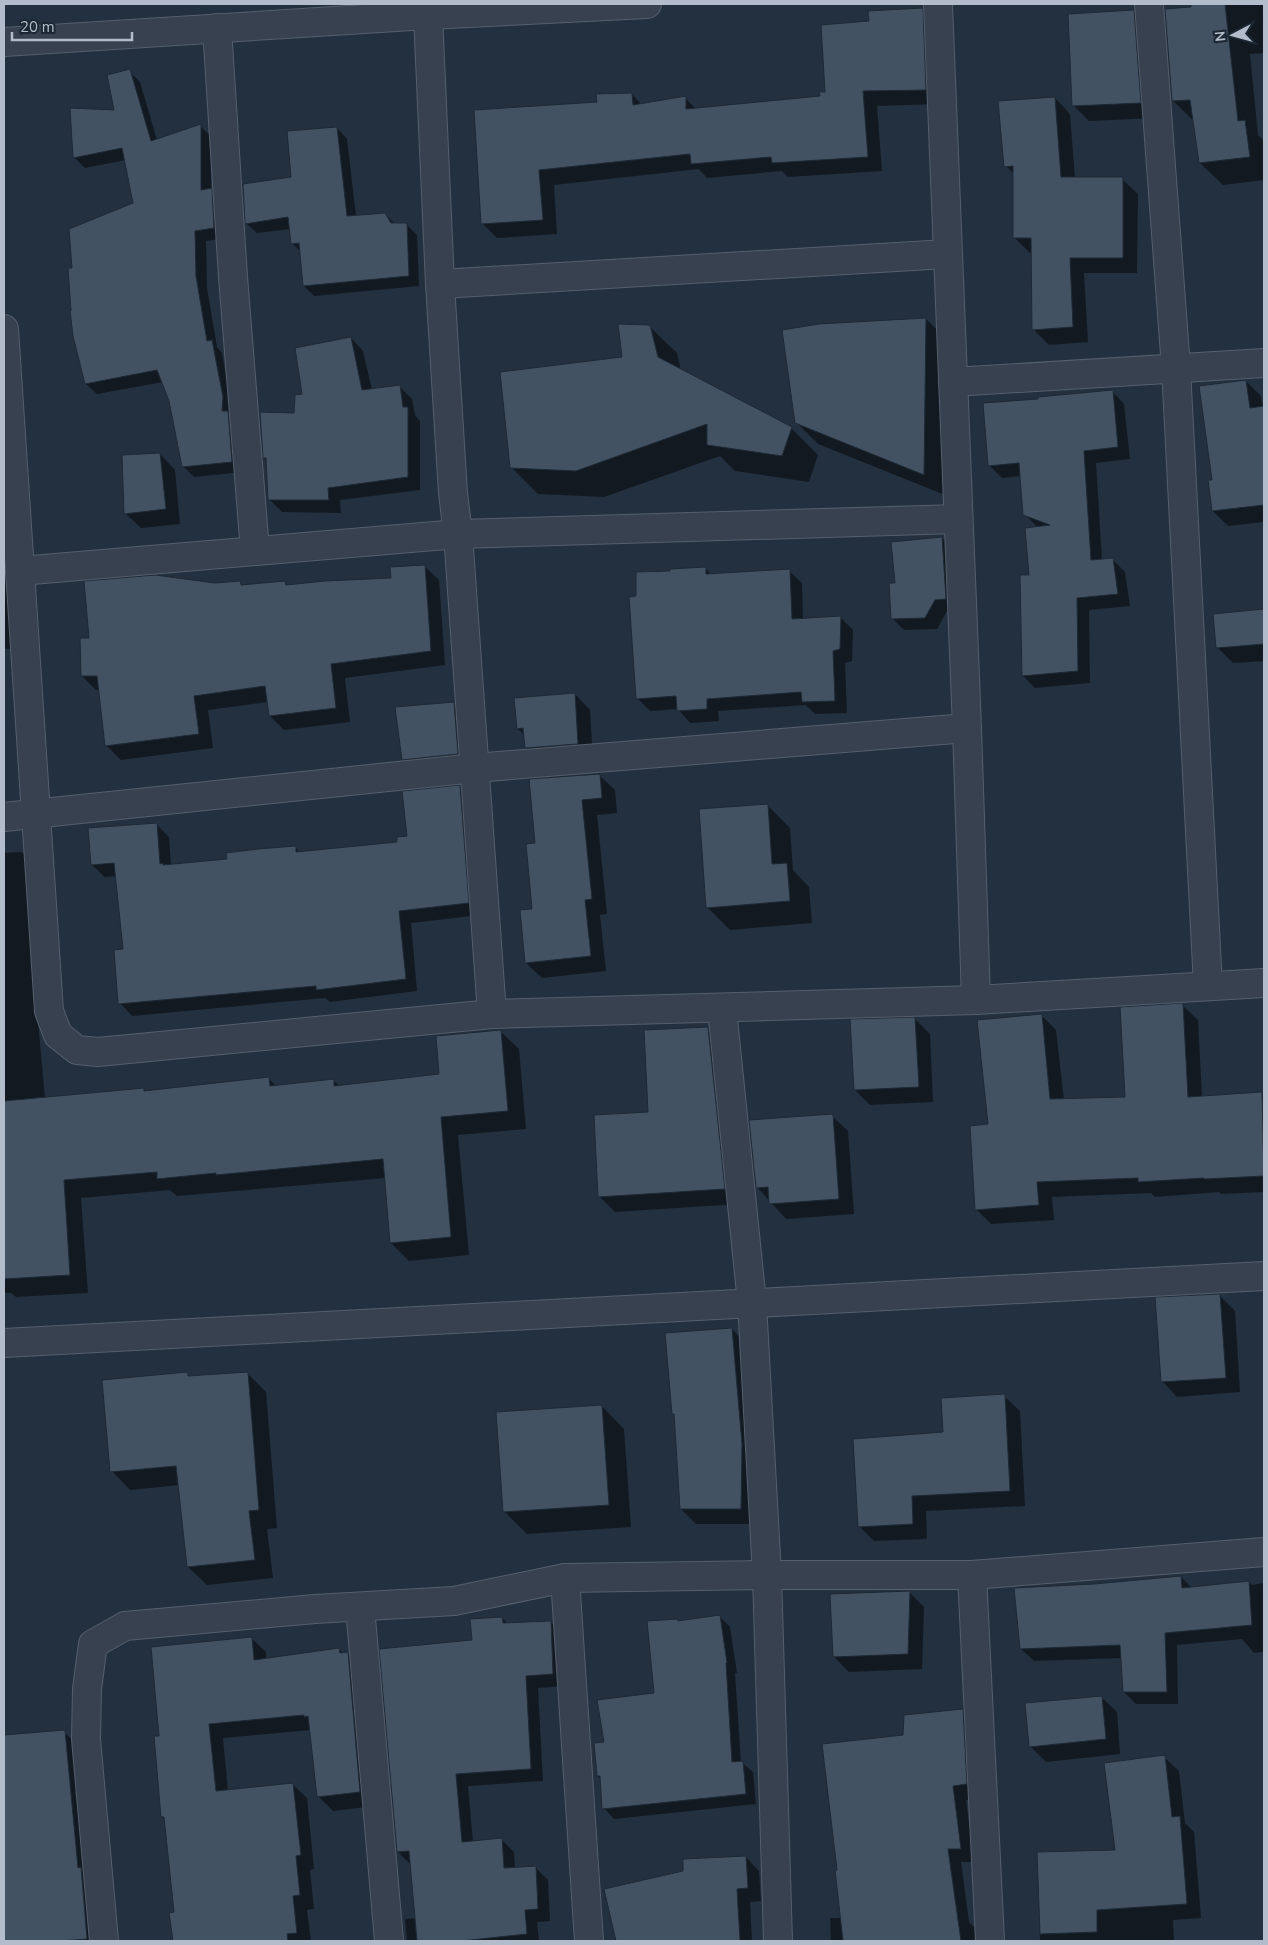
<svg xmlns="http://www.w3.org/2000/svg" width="1268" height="1945" font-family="'Nunito Sans',sans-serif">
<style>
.shadow{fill:#0007}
.building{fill:#435263;stroke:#1e2936}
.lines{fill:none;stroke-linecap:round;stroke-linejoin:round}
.minor-casing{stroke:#555f6d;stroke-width:30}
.minor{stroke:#37414f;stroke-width:28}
</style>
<rect width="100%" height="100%" fill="#23303f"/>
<g class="shadow">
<polygon points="1193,4 1264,4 1264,53 1250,54 1258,135 1264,141 1264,180 1223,185 1200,163 1195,122 1173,101"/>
<polygon points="922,9 937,24 940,104 877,106 882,171 788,177 782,171 707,178 699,169 554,185 557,234 497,238 482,223 598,103 632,94 642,105 685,98 697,110 821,98 826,93 870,22"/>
<polygon points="1133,12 1149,27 1155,118 1089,121 1073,105"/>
<polygon points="129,71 140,82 157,140 200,126 211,136 211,189 222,200 225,238 206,241 207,288 217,347 222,353 242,472 194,477 183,466 170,401 163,382 97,394 86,384 73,269 135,204 126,160 85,168 74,157 115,111"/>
<polygon points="1055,98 1070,114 1075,179 1122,179 1138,194 1137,273 1084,273 1088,342 1049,345 1034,330 1033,253 1030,253 1015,238 1014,174 1006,166"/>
<polygon points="337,128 347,139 356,216 385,214 395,224 406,224 417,235 419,286 314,296 304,286 301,252 292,243 291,229 257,233 246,223 292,178"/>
<polygon points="926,319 947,340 945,495 818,444 796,422"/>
<polygon points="649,326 677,353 681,371 791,428 818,455 809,482 735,471 720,456 604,497 538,494 511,467 623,358"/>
<polygon points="351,338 363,351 372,390 399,386 412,399 415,415 420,421 420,490 340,500 341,513 282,512 269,499 267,461 264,458 295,415 303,395"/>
<polygon points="1246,381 1261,396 1264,414 1264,522 1228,526 1213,511 1213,481"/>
<polygon points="1112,391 1124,404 1130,459 1096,463 1102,560 1112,559 1125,572 1130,606 1089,610 1090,683 1035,688 1023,676 1030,576 1038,528 1025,514 1021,476 1002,478 989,465 1039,400"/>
<polygon points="160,454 175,470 180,524 141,528 125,513"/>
<polygon points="4,508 20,648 4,649"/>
<polygon points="942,538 953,550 957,610 947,611 937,629 904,630 893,619 896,584"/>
<polygon points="424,566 439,580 445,665 345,678 350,722 284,730 270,716 268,702 208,710 213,748 121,760 107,746 100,690 96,690 82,676 90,639 215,584 239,583 243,586 285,582 288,586 392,579"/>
<polygon points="706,569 712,575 789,571 802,583 803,620 841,618 853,630 852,661 845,663 847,713 815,714 806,705 718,711 719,721 690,723 678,709 650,711 637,698 638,598 671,573"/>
<polygon points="1264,611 1264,661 1233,663 1218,648 1215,615"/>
<polygon points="575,694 590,710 593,759 542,763 526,748 525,736 518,729"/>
<polygon points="454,704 469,719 473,769 418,775 403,759"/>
<polygon points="599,775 615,790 617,813 597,815 607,914 600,915 606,971 542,978 526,963 533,910 537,845"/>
<polygon points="460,787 472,799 480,915 411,923 417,991 330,1002 325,998 132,1016 120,1003 125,950 117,876 105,877 92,865 156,824 169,837 171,866 229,860 295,847 301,853 399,843 408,837"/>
<polygon points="767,805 790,828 793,870 809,887 812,923 730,930 707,907"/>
<polygon points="22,852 40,870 32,955 45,1098 144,1090 146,1092 268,1078 276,1086 333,1080 340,1087 440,1075 500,1031 519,1049 526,1129 458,1135 469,1255 409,1261 391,1243 386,1178 177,1196 170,1190 81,1198 88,1293 16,1297 11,1293 4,1293 4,853"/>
<polygon points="1182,1005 1198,1020 1202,1097 1262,1094 1264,1096 1264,1192 1221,1194 1219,1192 1155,1197 1151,1193 1052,1197 1054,1220 991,1224 976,1209 989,1125 1041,1015 1056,1030 1064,1100 1126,1098"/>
<polygon points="915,1019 930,1034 933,1102 870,1105 855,1090"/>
<polygon points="708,1028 723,1043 739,1204 615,1212 600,1197 649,1113"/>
<polygon points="832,1116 848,1131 854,1214 786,1219 757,1187"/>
<polygon points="1219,1295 1235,1311 1240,1392 1177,1397 1162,1381"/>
<polygon points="732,1329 747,1344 756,1524 696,1524 681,1509 676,1416 673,1413"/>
<polygon points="247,1373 266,1392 277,1528 267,1529 273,1578 207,1585 188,1567 180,1485 130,1490 112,1471 187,1374 191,1377"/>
<polygon points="1004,1396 1020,1411 1025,1506 926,1511 927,1539 874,1541 859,1526 944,1433"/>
<polygon points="602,1406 624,1429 631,1527 527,1534 504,1511"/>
<polygon points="1181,1577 1192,1588 1249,1582 1252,1585 1264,1583 1264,1652 1254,1653 1242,1639 1177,1645 1178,1704 1136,1704 1124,1692 1122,1658 1034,1661 1021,1649 1094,1585"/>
<polygon points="909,1592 924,1607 922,1669 849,1672 834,1657"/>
<polygon points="720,1617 730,1627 737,1673 735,1673 741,1762 753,1772 756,1804 614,1819 604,1808 601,1779 598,1776 605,1743 655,1694 678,1620 680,1622"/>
<polygon points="502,1618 508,1624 551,1622 563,1635 565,1686 538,1688 543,1781 468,1786 473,1842 501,1839 514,1852 515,1868 535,1867 548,1880 550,1921 537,1922 539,1941 407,1941 405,1919 416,1918 411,1865 398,1852 473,1641"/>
<polygon points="251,1638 266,1652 266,1660 339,1649 344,1654 348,1654 362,1668 374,1806 333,1811 318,1796 311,1730 223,1738 228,1791 292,1784 307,1798 314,1869 310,1870 314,1909 307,1910 311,1941 174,1941 170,1914 175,1913 165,1820 162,1817 160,1737"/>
<polygon points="1101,1697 1117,1712 1120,1754 1046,1762 1030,1746"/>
<polygon points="962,1710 976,1724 980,1798 966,1800 974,1862 961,1862 969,1922 975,1928 977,1941 831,1941 830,1918 841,1918 839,1871 904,1736"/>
<polygon points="64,1732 80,1747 101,1941 4,1941 4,1737"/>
<polygon points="1164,1757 1179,1771 1185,1823 1194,1832 1201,1918 1173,1920 1174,1941 1040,1941 1038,1853 1116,1851"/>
<polygon points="746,1857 759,1871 761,1901 750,1902 752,1941 617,1941 605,1890"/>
</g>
<g class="building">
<polygon points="1191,4 1225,4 1238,121 1245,120 1250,157 1199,163 1190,100 1172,101 1165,9 1191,7"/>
<polygon points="923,8 926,90 863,91 868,157 772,163 771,157 691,164 690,154 539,170 543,220 481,224 474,110 597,102 596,94 632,93 633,105 686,96 686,109 820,96 819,92 825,92 821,25 869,21 868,11"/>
<polygon points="1134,10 1141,103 1072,106 1068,14"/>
<polygon points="130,69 151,141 201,124 201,190 212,188 214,228 195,231 196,276 207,341 212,340 223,397 222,411 228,411 232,462 182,467 169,401 157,370 85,384 73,336 70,311 71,311 68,268 72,268 69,229 133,203 122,148 73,158 70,108 114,110 107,75"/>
<polygon points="1055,97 1061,177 1123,177 1123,258 1070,258 1073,327 1032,330 1031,238 1013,238 1013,166 1004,167 998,101"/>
<polygon points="337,127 347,216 385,213 391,223 407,223 409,276 303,286 299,243 291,244 288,217 245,224 243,184 291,177 287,131"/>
<polygon points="926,318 924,475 795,423 782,330 819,324"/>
<polygon points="618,324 650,325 658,357 792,427 782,456 707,445 707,424 576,471 510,468 500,372 622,357"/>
<polygon points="351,337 362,390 400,385 403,407 408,407 408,477 328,488 329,500 268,500 266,458 263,458 260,412 294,413 295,395 302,394 295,348"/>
<polygon points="1246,380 1250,408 1264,406 1264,505 1212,511 1208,480 1212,480 1199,386"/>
<polygon points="1113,390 1118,447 1084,451 1091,560 1113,558 1118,594 1077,598 1078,671 1022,676 1020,575 1029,575 1025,528 1050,525 1023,515 1019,463 988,466 983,403 1038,399 1038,397"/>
<polygon points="160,453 166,509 124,514 122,455"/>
<polygon points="942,537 946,599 935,600 925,618 891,619 889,583 895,583 891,542"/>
<polygon points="425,565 431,651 331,664 336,708 269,716 265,686 194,696 199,734 105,746 97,676 81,676 80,638 89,638 84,581 155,575 215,583 240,581 241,585 285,581 286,585 325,581 391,578 390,567"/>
<polygon points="706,567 706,574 790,569 792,619 841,616 840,649 833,651 835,701 802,702 801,692 707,699 707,709 677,711 676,696 636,699 629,597 636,596 636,572 670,571 670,569"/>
<polygon points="1264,609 1264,644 1216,648 1213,614"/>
<polygon points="575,693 578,744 525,748 523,728 517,729 514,698"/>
<polygon points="454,702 458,754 402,760 395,707"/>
<polygon points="600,774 602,798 582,800 592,899 585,900 591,956 525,963 520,910 532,909 526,844 535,843 529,779"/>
<polygon points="460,785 469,903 399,911 406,979 316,990 316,986 118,1004 114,950 123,949 114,863 91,865 88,828 157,823 160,864 163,863 163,865 227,859 226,853 258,849 296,846 296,852 397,842 397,837 407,836 402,791"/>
<polygon points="768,804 772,864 787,863 790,901 706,908 699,809"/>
<polygon points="1183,1003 1188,1097 1262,1092 1264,1176 1204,1179 1204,1178 1138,1182 1138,1178 1037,1182 1039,1205 975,1210 970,1126 988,1124 977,1020 1042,1014 1050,1099 1125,1097 1120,1007"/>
<polygon points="915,1017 919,1087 854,1090 850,1019"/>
<polygon points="708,1027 725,1189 598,1197 594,1115 648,1112 644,1030"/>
<polygon points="501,1030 508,1111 441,1117 451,1237 390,1243 383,1159 216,1175 216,1173 157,1179 157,1172 64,1180 70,1275 4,1279 4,1101 144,1088 144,1091 269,1077 270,1086 334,1079 334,1086 439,1074 436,1036"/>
<polygon points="833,1114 839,1199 769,1204 768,1187 756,1188 749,1120"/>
<polygon points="1220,1294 1226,1378 1161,1382 1155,1297"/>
<polygon points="732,1328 742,1444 741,1509 680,1509 674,1414 672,1414 665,1333"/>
<polygon points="188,1372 188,1376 248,1372 259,1510 249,1511 255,1560 187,1567 176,1466 110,1472 102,1380"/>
<polygon points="1005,1394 1010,1491 912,1496 913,1524 858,1527 853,1439 943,1432 941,1398"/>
<polygon points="602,1405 609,1505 503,1512 496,1412"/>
<polygon points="1181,1576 1182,1588 1249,1581 1252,1625 1165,1633 1167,1692 1123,1692 1120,1645 1020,1649 1014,1588 1094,1584"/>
<polygon points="910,1591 908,1654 833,1657 830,1594"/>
<polygon points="720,1615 727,1663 726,1663 732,1762 743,1761 746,1794 602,1809 600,1776 597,1776 594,1743 604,1742 597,1700 654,1693 647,1621 678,1619 678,1621"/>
<polygon points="502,1617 503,1623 551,1621 553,1674 526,1676 531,1769 456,1774 462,1842 502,1838 504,1868 536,1866 538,1909 525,1910 527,1934 461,1941 417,1941 409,1851 397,1852 379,1649 472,1640 470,1619"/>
<polygon points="252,1637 254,1660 339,1648 340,1653 348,1652 360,1792 317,1797 308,1716 304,1717 304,1715 209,1724 216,1791 293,1783 301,1855 296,1856 300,1895 293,1896 297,1933 287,1934 288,1941 173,1941 169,1913 174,1912 164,1817 161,1817 154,1736 159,1736 151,1647"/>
<polygon points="1102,1696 1106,1739 1029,1747 1025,1703"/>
<polygon points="963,1709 967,1784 953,1786 961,1849 948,1849 961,1941 843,1941 835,1870 837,1870 822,1744 903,1735 904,1715"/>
<polygon points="65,1730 78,1868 81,1867 87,1939 61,1941 4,1941 4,1735"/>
<polygon points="1165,1755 1172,1817 1180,1816 1187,1904 1097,1910 1097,1932 1040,1934 1037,1852 1115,1850 1104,1763"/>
<polygon points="746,1856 748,1888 737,1889 740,1941 616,1941 604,1889 683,1871 683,1859"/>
</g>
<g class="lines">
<g class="minor-casing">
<g id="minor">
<polyline points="938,4 967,728 976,1000"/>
<polyline points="1149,4 1176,368 1208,986"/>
<polyline points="428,15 440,284 453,493 458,534 492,1014"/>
<polyline points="217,28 233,277 255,551"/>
<polyline points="4,42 428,15 647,4"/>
<polyline points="440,284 947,254"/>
<polyline points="4,329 49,1011 58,1035 77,1050 98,1052 492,1014 976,1000 1264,983"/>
<polyline points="953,382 1264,363"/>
<polyline points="20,571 458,534 958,519"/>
<polyline points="4,817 475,768 967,728"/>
<polyline points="722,1009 752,1303 767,1575 778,1941"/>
<polyline points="4,1343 1264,1276"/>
<polyline points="972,1575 990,1941"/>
<polyline points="565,1578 589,1941"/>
<polyline points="360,1607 389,1941"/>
<polyline points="104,1941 86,1739 87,1689 93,1644 125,1626 315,1609 454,1601 565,1578 767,1575 972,1575 1264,1552"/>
</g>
</g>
<use href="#minor" class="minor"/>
</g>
<rect width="1268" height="1945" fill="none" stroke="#b3bcca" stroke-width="10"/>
<g transform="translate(1233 35) rotate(264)" stroke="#1c2734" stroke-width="4" paint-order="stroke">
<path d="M0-4L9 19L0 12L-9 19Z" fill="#b3bcca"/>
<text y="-8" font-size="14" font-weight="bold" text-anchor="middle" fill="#b3bcca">N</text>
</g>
<path d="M12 32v8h120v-8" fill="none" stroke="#b3bcca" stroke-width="2.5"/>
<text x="20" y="32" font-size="15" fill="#b3bcca" stroke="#1c2734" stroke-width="4" paint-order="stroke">20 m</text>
</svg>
